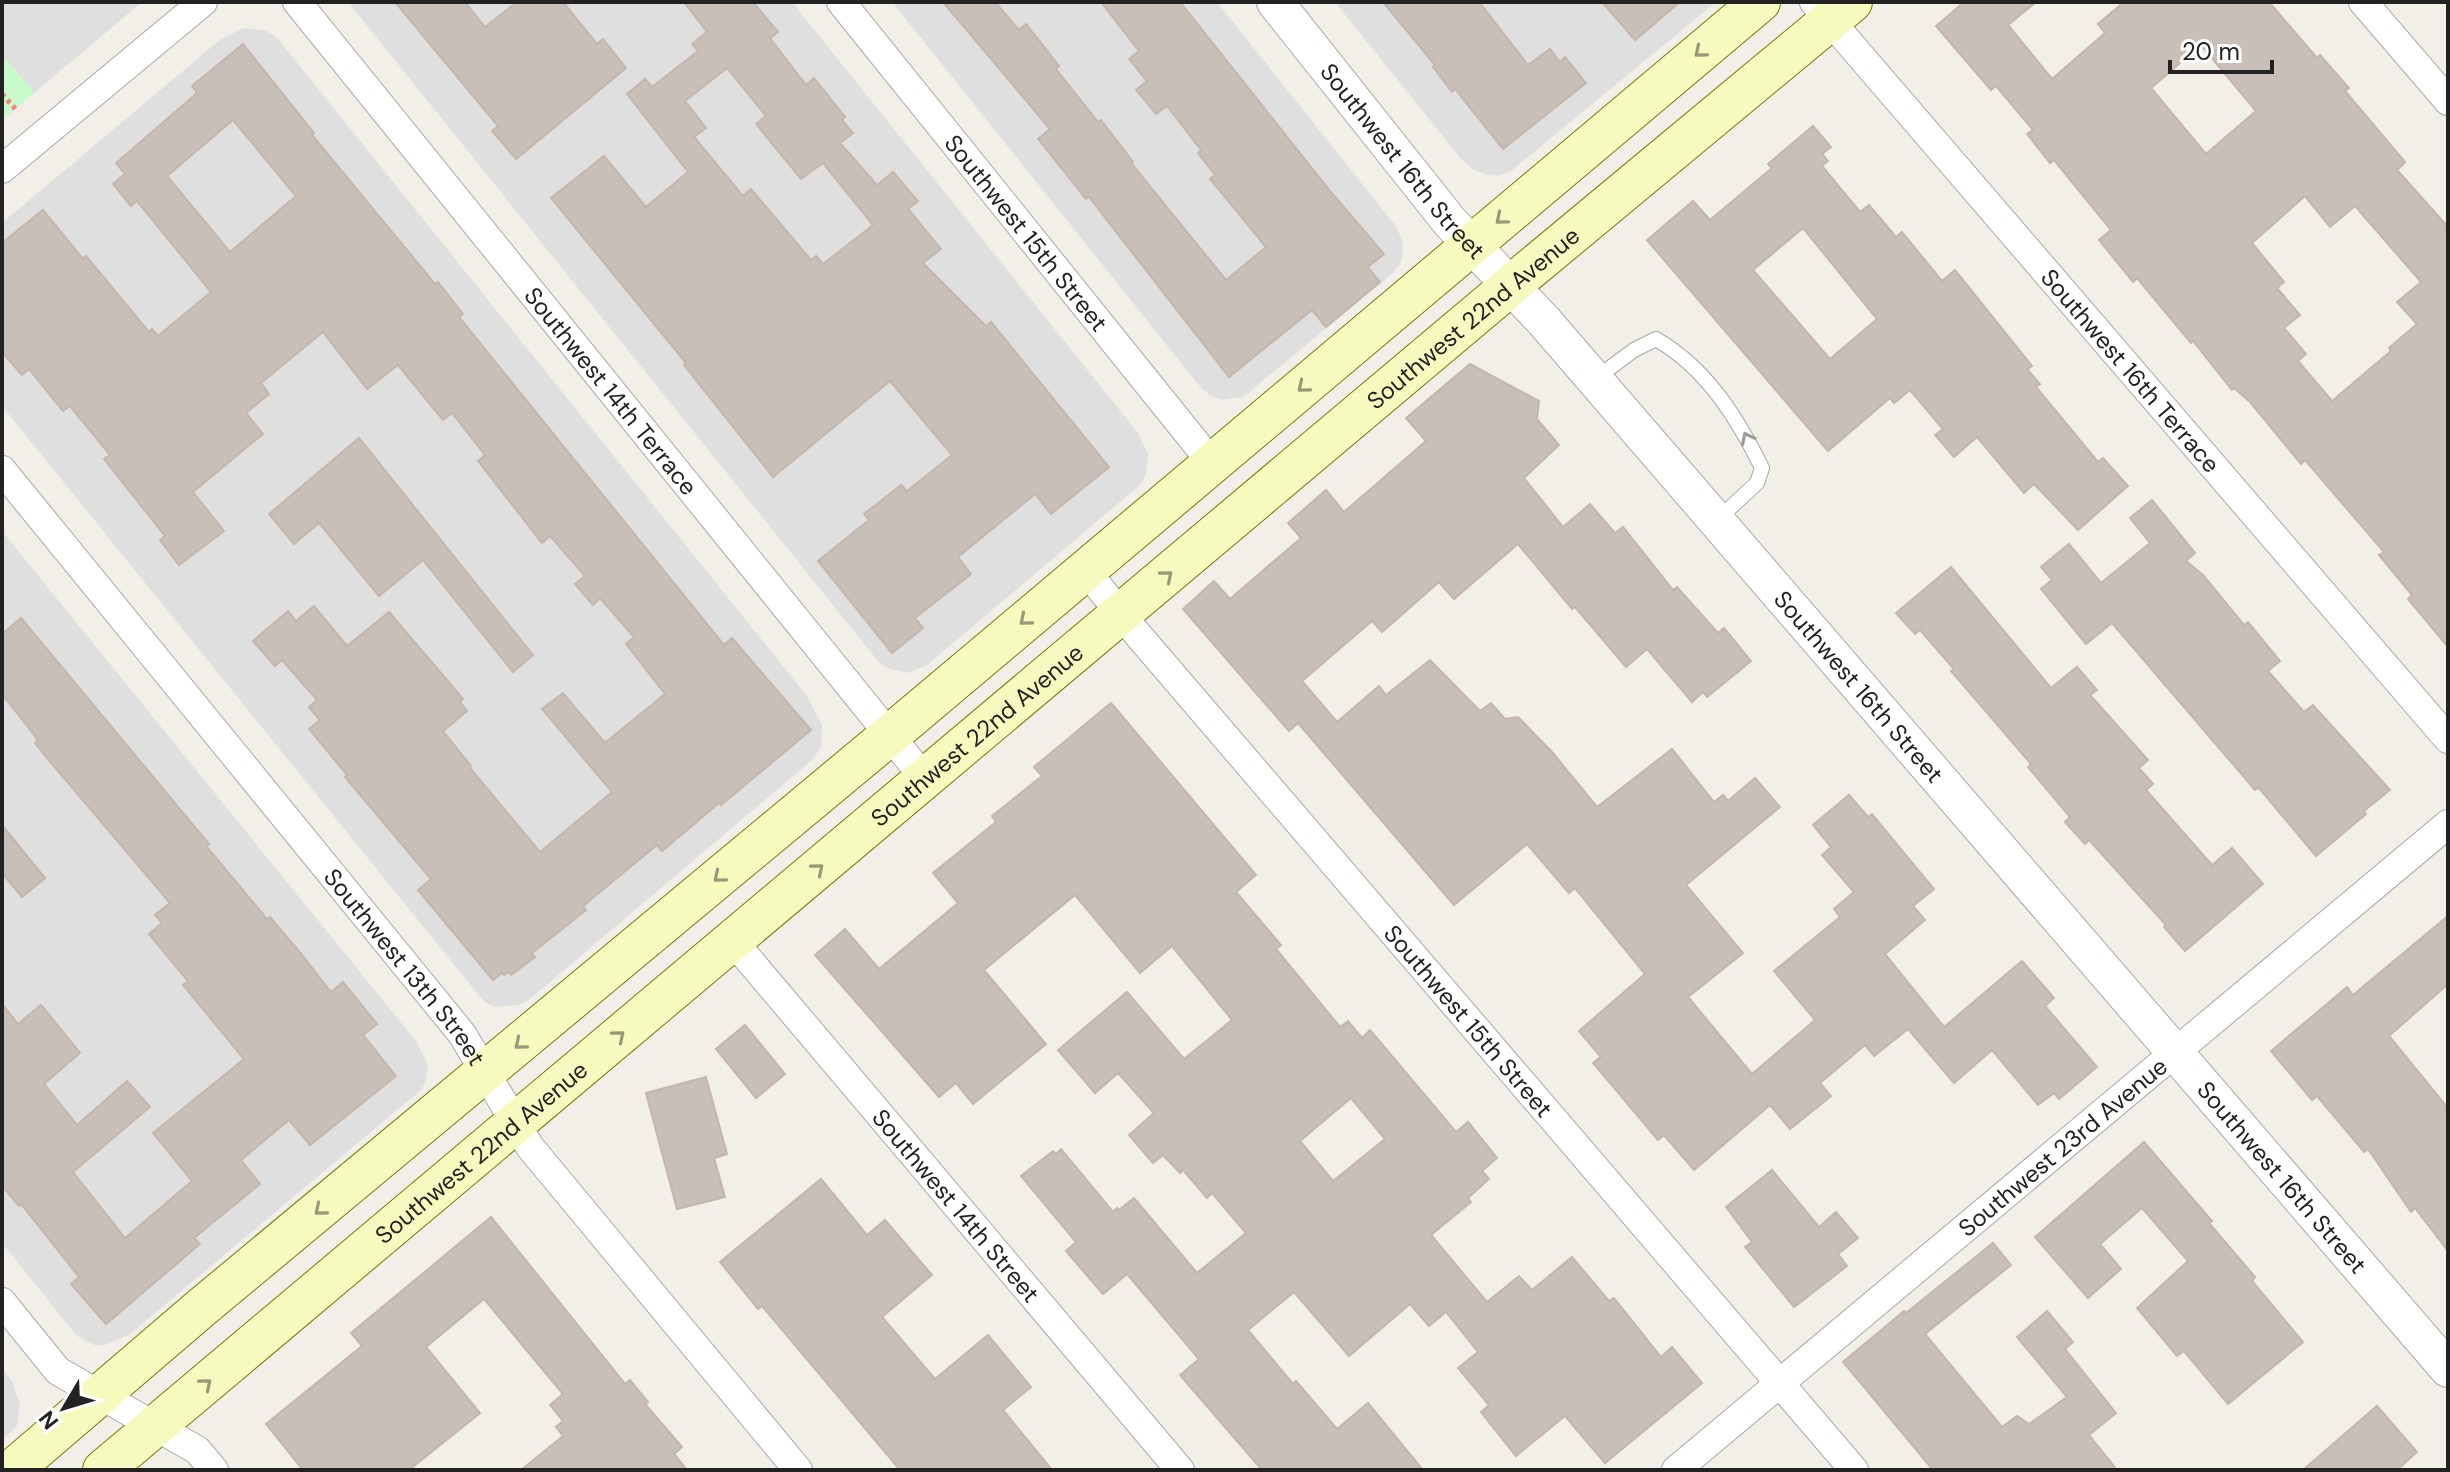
<svg xmlns="http://www.w3.org/2000/svg" width="2450" height="1472" font-family="'DM Sans',sans-serif">
<style>
.residential{fill:#e0dfdf}
.park{fill:#c8facc}
.building{fill:#c7bfb8;stroke:#c4b6ab;stroke-width:2;fill-rule:evenodd}
.lines{fill:none;stroke-linecap:round;stroke-linejoin:round}
.service-casing{stroke:#a9a9a9;stroke-width:16}
.minor-casing{stroke:#a9a9a9;stroke-width:30}
.tertiary-casing{stroke:#a9a9a9;stroke-width:38}
.secondary-casing{stroke:#707d05;stroke-width:42}
.path{stroke:#fa8072;stroke-width:5;stroke-dasharray:4 4;stroke-linecap:butt}
.service{stroke:#fff;stroke-width:14}
.minor{stroke:#fff;stroke-width:28}
.tertiary{stroke:#fff;stroke-width:36}
.secondary{stroke:#f7fabf;stroke-width:40}
.oneway{stroke:#979978}
.oneway2{stroke:#9c9c9c}
.labels{text-anchor:middle;dominant-baseline:central;stroke-width:7;stroke-linejoin:round;paint-order:stroke}
.street-label{font-size:24px;fill:#222;stroke:#fff}
</style>
<rect width="100%" height="100%" fill="#f2efe9"/>
<g class="residential">
<polygon points="2,2 142,2 34,93 2,54"/>
<polygon points="348,2 792,2 1138,433 1148,454 1146,475 1140,485 926,666 907,673 887,668 878,661"/>
<polygon points="892,2 1217,2 1395,225 1402,239 1403,251 1401,262 1393,273 1243,397 1222,400 1211,396 1202,389"/>
<polygon points="1335,2 1716,2 1511,171 1498,176 1487,175 1474,170 1462,160"/>
<polygon points="244,28 267,31 278,39 807,696 822,725 821,748 812,760 530,999 519,1005 496,1007 486,1003 477,993 2,406 2,223 221,39"/>
<polygon points="2,531 416,1041 428,1065 425,1083 421,1090 130,1334 105,1345 94,1345 77,1336 2,1243"/>
<polygon points="2,1369 12,1381 20,1405 17,1426 2,1440"/>
</g>
<polygon class="park" points="2,54 34,93 2,120"/>
<g class="building">
<polygon points="395,2 465,2 485,27 517,2 563,2 597,44 603,39 626,68 516,159 492,131 498,126"/>
<path d="M 684,2 L 753,2 L 778,32 L 770,38 L 806,85 L 814,78 L 845,117 L 842,120 L 853,133 L 840,143 L 877,185 L 893,172 L 918,201 L 908,209 L 941,249 L 923,263 L 986,326 L 991,322 L 1109,467 L 1051,514 L 1035,494 L 958,557 L 971,574 L 915,618 L 923,628 L 892,653 L 818,561 L 869,520 L 864,514 L 901,485 L 907,491 L 952,455 L 890,381 L 773,477 L 684,365 L 686,363 L 551,198 L 604,156 L 646,207 L 688,172 L 627,94 L 645,79 L 652,87 L 698,51 L 692,44 L 707,32 ZM 727,68 L 766,116 L 756,124 L 801,179 L 823,163 L 873,225 L 823,264 L 816,256 L 811,260 L 751,189 L 743,196 L 694,137 L 706,128 L 685,101 Z"/>
<polygon points="943,2 995,2 1019,30 1026,24 1059,66 1056,69 1098,122 1101,120 1133,162 1131,163 1226,280 1266,247 1210,179 1215,175 1198,153 1201,150 1167,106 1156,114 1136,90 1147,81 1129,59 1139,51 1101,2 1180,2 1331,192 1384,254 1368,267 1380,282 1326,327 1312,310 1229,377 1089,197 1086,199 1038,139 1050,129"/>
<polygon points="1383,2 1479,2 1528,65 1550,49 1560,62 1565,57 1586,83 1503,149 1455,89 1452,92 1433,67 1435,65"/>
<polygon points="1602,2 1680,2 1635,40"/>
<path d="M 1964,2 L 2036,2 L 2008,25 L 2052,79 L 2105,33 L 2098,24 L 2124,2 L 2269,2 L 2317,58 L 2320,55 L 2349,88 L 2345,91 L 2405,162 L 2397,170 L 2448,227 L 2448,647 L 2408,599 L 2412,595 L 2379,555 L 2384,552 L 2305,460 L 2301,464 L 2250,402 L 2234,388 L 2232,390 L 2193,341 L 2191,343 L 2137,278 L 2133,282 L 2099,240 L 2111,230 L 2054,160 L 2050,163 L 2027,134 L 2033,130 L 1996,86 L 1991,90 L 1936,26 ZM 2201,45 L 2256,111 L 2206,154 L 2151,88 ZM 2305,196 L 2330,227 L 2355,206 L 2421,282 L 2397,302 L 2417,324 L 2389,348 L 2391,351 L 2332,401 L 2298,361 L 2306,354 L 2284,328 L 2300,315 L 2277,288 L 2284,282 L 2252,243 Z"/>
<path d="M 243,44 L 314,133 L 312,135 L 435,284 L 438,282 L 463,314 L 459,317 L 724,645 L 732,638 L 811,730 L 721,805 L 719,803 L 662,851 L 657,845 L 583,906 L 586,910 L 532,953 L 535,957 L 511,975 L 509,972 L 504,975 L 502,973 L 493,980 L 418,890 L 431,879 L 345,777 L 347,775 L 309,729 L 320,720 L 309,707 L 317,700 L 282,660 L 275,666 L 253,641 L 288,611 L 296,621 L 314,606 L 347,646 L 389,612 L 463,699 L 460,702 L 467,711 L 443,731 L 471,766 L 470,768 L 540,852 L 612,792 L 542,709 L 563,693 L 605,743 L 665,694 L 626,644 L 634,637 L 600,598 L 593,605 L 575,584 L 585,576 L 550,536 L 542,543 L 478,461 L 485,455 L 452,413 L 443,420 L 398,365 L 367,389 L 323,332 L 261,383 L 269,394 L 246,413 L 263,434 L 193,492 L 224,531 L 179,565 L 160,540 L 165,536 L 104,459 L 110,455 L 70,406 L 63,411 L 29,369 L 22,375 L 2,352 L 2,243 L 43,210 L 83,259 L 86,256 L 149,332 L 152,329 L 158,336 L 211,292 L 137,201 L 131,206 L 113,184 L 125,174 L 116,163 L 197,93 L 192,86 ZM 233,120 L 296,196 L 230,252 L 167,176 Z"/>
<path d="M 1813,126 L 1831,147 L 1822,154 L 1828,161 L 1822,166 L 1860,212 L 1869,205 L 1896,237 L 1902,232 L 1942,281 L 1955,270 L 2032,366 L 2027,369 L 2040,384 L 2036,387 L 2098,462 L 2103,458 L 2128,486 L 2078,530 L 2034,484 L 2024,493 L 1977,437 L 1954,457 L 1935,435 L 1943,429 L 1910,390 L 1894,403 L 1890,398 L 1828,451 L 1647,240 L 1693,201 L 1710,220 L 1772,168 L 1768,164 ZM 1803,228 L 1877,319 L 1830,359 L 1753,270 Z"/>
<polygon points="1470,364 1539,401 1537,419 1559,445 1524,478 1563,527 1590,504 1615,533 1623,527 1673,590 1677,587 1718,633 1724,628 1751,661 1707,697 1703,692 1692,702 1647,649 1626,667 1575,607 1572,609 1518,544 1454,599 1439,582 1382,632 1372,621 1302,681 1337,722 1379,686 1386,695 1430,660 1480,711 1491,703 1505,719 1518,717 1552,752 1597,807 1672,749 1714,802 1723,795 1728,801 1755,778 1780,807 1686,885 1743,953 1688,997 1752,1074 1815,1020 1774,971 1840,917 1834,909 1854,892 1822,855 1831,847 1813,825 1849,795 1868,817 1872,814 1934,889 1913,906 1925,920 1885,954 1944,1027 2022,961 2054,998 2045,1006 2097,1067 2059,1099 2054,1093 2038,1105 1992,1050 1954,1083 1908,1029 1874,1056 1865,1045 1820,1083 1831,1096 1790,1129 1770,1105 1694,1170 1664,1135 1658,1140 1593,1063 1601,1057 1579,1031 1645,974 1575,888 1569,893 1527,844 1454,905 1298,723 1289,731 1183,609 1214,581 1230,599 1301,538 1288,523 1326,490 1344,512 1426,441 1406,418"/>
<polygon points="359,438 533,655 513,672 423,560 379,596 319,523 294,544 269,514"/>
<polygon points="2152,500 2195,553 2186,561 2203,575 2244,625 2248,622 2280,661 2268,671 2304,712 2313,705 2390,790 2364,811 2366,814 2316,856 2258,787 2255,790 2112,623 2086,644 2041,589 2052,580 2041,567 2069,544 2101,583 2150,543 2130,518"/>
<polygon points="1951,567 2051,688 2077,667 2097,690 2090,695 2148,760 2139,768 2153,784 2146,790 2212,865 2232,848 2263,884 2185,951 2164,927 2166,925 2089,840 2085,844 2065,822 2070,817 2028,767 2031,764 1951,671 1954,669 1920,630 1915,634 1896,613"/>
<polygon points="21,618 209,844 206,846 267,919 270,917 298,950 331,992 343,982 377,1024 363,1035 396,1076 310,1145 289,1120 241,1160 260,1184 194,1238 200,1244 106,1324 71,1284 79,1277 21,1204 19,1206 2,1186 2,1004 18,1024 41,1005 80,1053 44,1084 77,1125 127,1081 150,1107 73,1172 125,1238 192,1181 153,1133 244,1059 183,985 188,981 149,934 162,923 155,915 170,903 47,758 35,743 38,740 2,694 2,634"/>
<path d="M 1111,703 L 1256,875 L 1236,892 L 1281,945 L 1276,949 L 1340,1027 L 1348,1021 L 1362,1038 L 1370,1030 L 1456,1132 L 1468,1122 L 1497,1158 L 1482,1171 L 1489,1179 L 1468,1198 L 1471,1202 L 1431,1235 L 1487,1302 L 1519,1276 L 1532,1290 L 1572,1257 L 1609,1301 L 1614,1298 L 1661,1357 L 1672,1347 L 1702,1383 L 1605,1463 L 1565,1416 L 1516,1456 L 1481,1412 L 1489,1405 L 1458,1368 L 1478,1352 L 1446,1312 L 1429,1326 L 1410,1304 L 1349,1356 L 1294,1292 L 1248,1330 L 1293,1384 L 1296,1381 L 1337,1429 L 1368,1403 L 1423,1470 L 1262,1470 L 1180,1375 L 1199,1359 L 1127,1274 L 1103,1294 L 1066,1251 L 1076,1242 L 1021,1176 L 1053,1151 L 1056,1154 L 1061,1149 L 1113,1212 L 1117,1208 L 1119,1210 L 1134,1198 L 1197,1273 L 1246,1233 L 1212,1193 L 1207,1198 L 1183,1170 L 1180,1173 L 1163,1155 L 1153,1163 L 1129,1135 L 1154,1113 L 1118,1073 L 1095,1093 L 1058,1050 L 1127,992 L 1184,1059 L 1232,1020 L 1172,946 L 1140,973 L 1075,895 L 984,970 L 1046,1044 L 973,1104 L 956,1083 L 939,1097 L 815,955 L 845,929 L 879,969 L 958,903 L 933,873 L 996,822 L 992,816 L 1042,776 L 1034,767 ZM 1351,1098 L 1385,1139 L 1333,1181 L 1300,1141 Z"/>
<polygon points="2,825 45,878 22,897 2,873"/>
<polygon points="2448,916 2448,984 2389,1036 2448,1108 2448,1251 2415,1208 2411,1212 2368,1149 2364,1152 2317,1096 2312,1100 2271,1051 2347,987 2353,995"/>
<polygon points="745,1025 785,1074 756,1098 716,1049"/>
<polygon points="706,1077 727,1154 714,1158 725,1197 677,1209 646,1093"/>
<polygon points="2144,1142 2212,1221 2209,1223 2255,1277 2252,1281 2303,1342 2228,1404 2184,1351 2177,1356 2137,1308 2188,1261 2142,1208 2100,1244 2121,1269 2088,1298 2035,1237"/>
<polygon points="1772,1170 1819,1227 1836,1212 1858,1238 1838,1254 1847,1266 1794,1307 1745,1247 1752,1242 1726,1207"/>
<polygon points="821,1179 867,1235 885,1220 932,1275 882,1317 935,1379 988,1335 1031,1387 1003,1410 1052,1470 900,1470 762,1306 758,1309 720,1262"/>
<polygon points="491,1217 625,1384 630,1380 648,1402 645,1404 682,1447 674,1454 687,1470 521,1470 563,1436 556,1427 563,1421 550,1405 563,1394 484,1299 426,1347 480,1413 409,1470 303,1470 266,1424 362,1346 351,1333"/>
<polygon points="1993,1243 2011,1265 1925,1334 2002,1427 2017,1416 2029,1424 2067,1397 2017,1337 2047,1311 2073,1342 2065,1349 2116,1413 2089,1435 2117,1470 1933,1470 1843,1362 1904,1311 1906,1313"/>
<polygon points="2377,1406 2417,1452 2397,1470 2303,1470"/>
</g>
<g class="lines">
<g class="service-casing">
<path id="service" d="M 1595,379 L 1634,350 L 1656,339 C 1706,368 1737,417 1762,468 L 1757,483 L 1716,521"/>
</g>
<g class="minor-casing">
<g id="minor">
<path id="s1" d="M 297,2 L 925,779"/>
<path id="s2" d="M 841,2 L 1212,463"/>
<path id="s3" d="M 1814,2 L 2448,739"/>
<polyline points="2363,2 2448,101"/>
<polyline points="2,169 203,2"/>
<path id="s4" d="M 2,470 L 462,1034 L 530,1147 L 798,1470"/>
<path id="s5" d="M 1085,570 L 1139,636 L 1854,1470"/>
<path id="s6" d="M 733,941 L 1180,1470"/>
<polyline points="2,1302 58,1371 197,1450 214,1470"/>
<path id="s7" d="M 1676,1470 L 2448,824"/>
</g>
</g>
<g class="tertiary-casing">
<g id="tertiary">
<path id="s8" d="M 1275,2 L 1450,222 L 1544,321 L 2448,1369"/>
</g>
</g>
<g class="secondary-casing">
<g id="secondary">
<polyline points="12,1470 201,1308 890,735 1760,2"/>
<path id="s9" d="M 103,1470 L 1510,286 L 1852,2"/>
</g>
</g>
<polyline class="path" points="2,94 18,112"/>
<use href="#service" class="service"/>
<use href="#minor" class="minor"/>
<use href="#tertiary" class="tertiary"/>
<use href="#secondary" class="secondary"/>
</g>
<defs><path id="oneway-chevron" d="M-2-3.5L2.5 0L-2 3.5" fill="none" stroke-width="1.6" stroke-linecap="round" stroke-linejoin="round" transform="scale(2)"/></defs>
<g class="oneway">
<use href="#oneway-chevron" transform="translate(1700 52) rotate(140)"/>
<use href="#oneway-chevron" transform="translate(1501 219) rotate(140)"/>
<use href="#oneway-chevron" transform="translate(1303 387) rotate(140)"/>
<use href="#oneway-chevron" transform="translate(1167 576) rotate(-40)"/>
<use href="#oneway-chevron" transform="translate(1025 620) rotate(140)"/>
<use href="#oneway-chevron" transform="translate(818 869) rotate(-40)"/>
<use href="#oneway-chevron" transform="translate(719 877) rotate(140)"/>
<use href="#oneway-chevron" transform="translate(619 1036) rotate(-40)"/>
<use href="#oneway-chevron" transform="translate(520 1044) rotate(140)"/>
<use href="#oneway-chevron" transform="translate(320 1210) rotate(140)"/>
<use href="#oneway-chevron" transform="translate(206 1384) rotate(-40)"/>
</g>
<use class="oneway2" href="#oneway-chevron" transform="translate(1747 438) rotate(-117)"/>
<g class="labels">
<g class="street-label">
<text stroke="none"><textPath href="#s8" startOffset="204">Southwest 16th Street</textPath></text>
<text stroke="none"><textPath href="#s2" startOffset="296">Southwest 15th Street</textPath></text>
<text stroke="none"><textPath href="#s9" startOffset="1790">Southwest 22nd Avenue</textPath></text>
<text stroke="none"><textPath href="#s3" startOffset="486">Southwest 16th Terrace</textPath></text>
<text stroke="none"><textPath href="#s1" startOffset="500">Southwest 14th Terrace</textPath></text>
<text stroke="none"><textPath href="#s8" startOffset="900">Southwest 16th Street</textPath></text>
<text stroke="none"><textPath href="#s9" startOffset="1142">Southwest 22nd Avenue</textPath></text>
<text stroke="none"><textPath href="#s4" startOffset="640">Southwest 13th Street</textPath></text>
<text stroke="none"><textPath href="#s5" startOffset="592">Southwest 15th Street</textPath></text>
<text stroke="none"><textPath href="#s7" startOffset="504">Southwest 23rd Avenue</textPath></text>
<text stroke="none"><textPath href="#s9" startOffset="494">Southwest 22nd Avenue</textPath></text>
<text stroke="none"><textPath href="#s8" startOffset="1548">Southwest 16th Street</textPath></text>
<text stroke="none"><textPath href="#s6" startOffset="346">Southwest 14th Street</textPath></text>
</g>
</g>
<rect width="2450" height="1472" fill="none" stroke="#222222" stroke-width="8"/>
<g transform="translate(64 1408) rotate(232)" stroke="#ffffff" stroke-width="6" paint-order="stroke">
<path d="M0-6L14 30L0 20L-14 30Z" fill="#222222"/>
<text y="-12" font-size="22" font-weight="bold" text-anchor="middle" fill="#222222">N</text>
</g>
<path d="M2170 60v12h102v-12" fill="none" stroke="#222222" stroke-width="4"/>
<text x="2182" y="60" font-size="24" fill="#222222" stroke="#ffffff" stroke-width="6" paint-order="stroke">20 m</text>
</svg>
